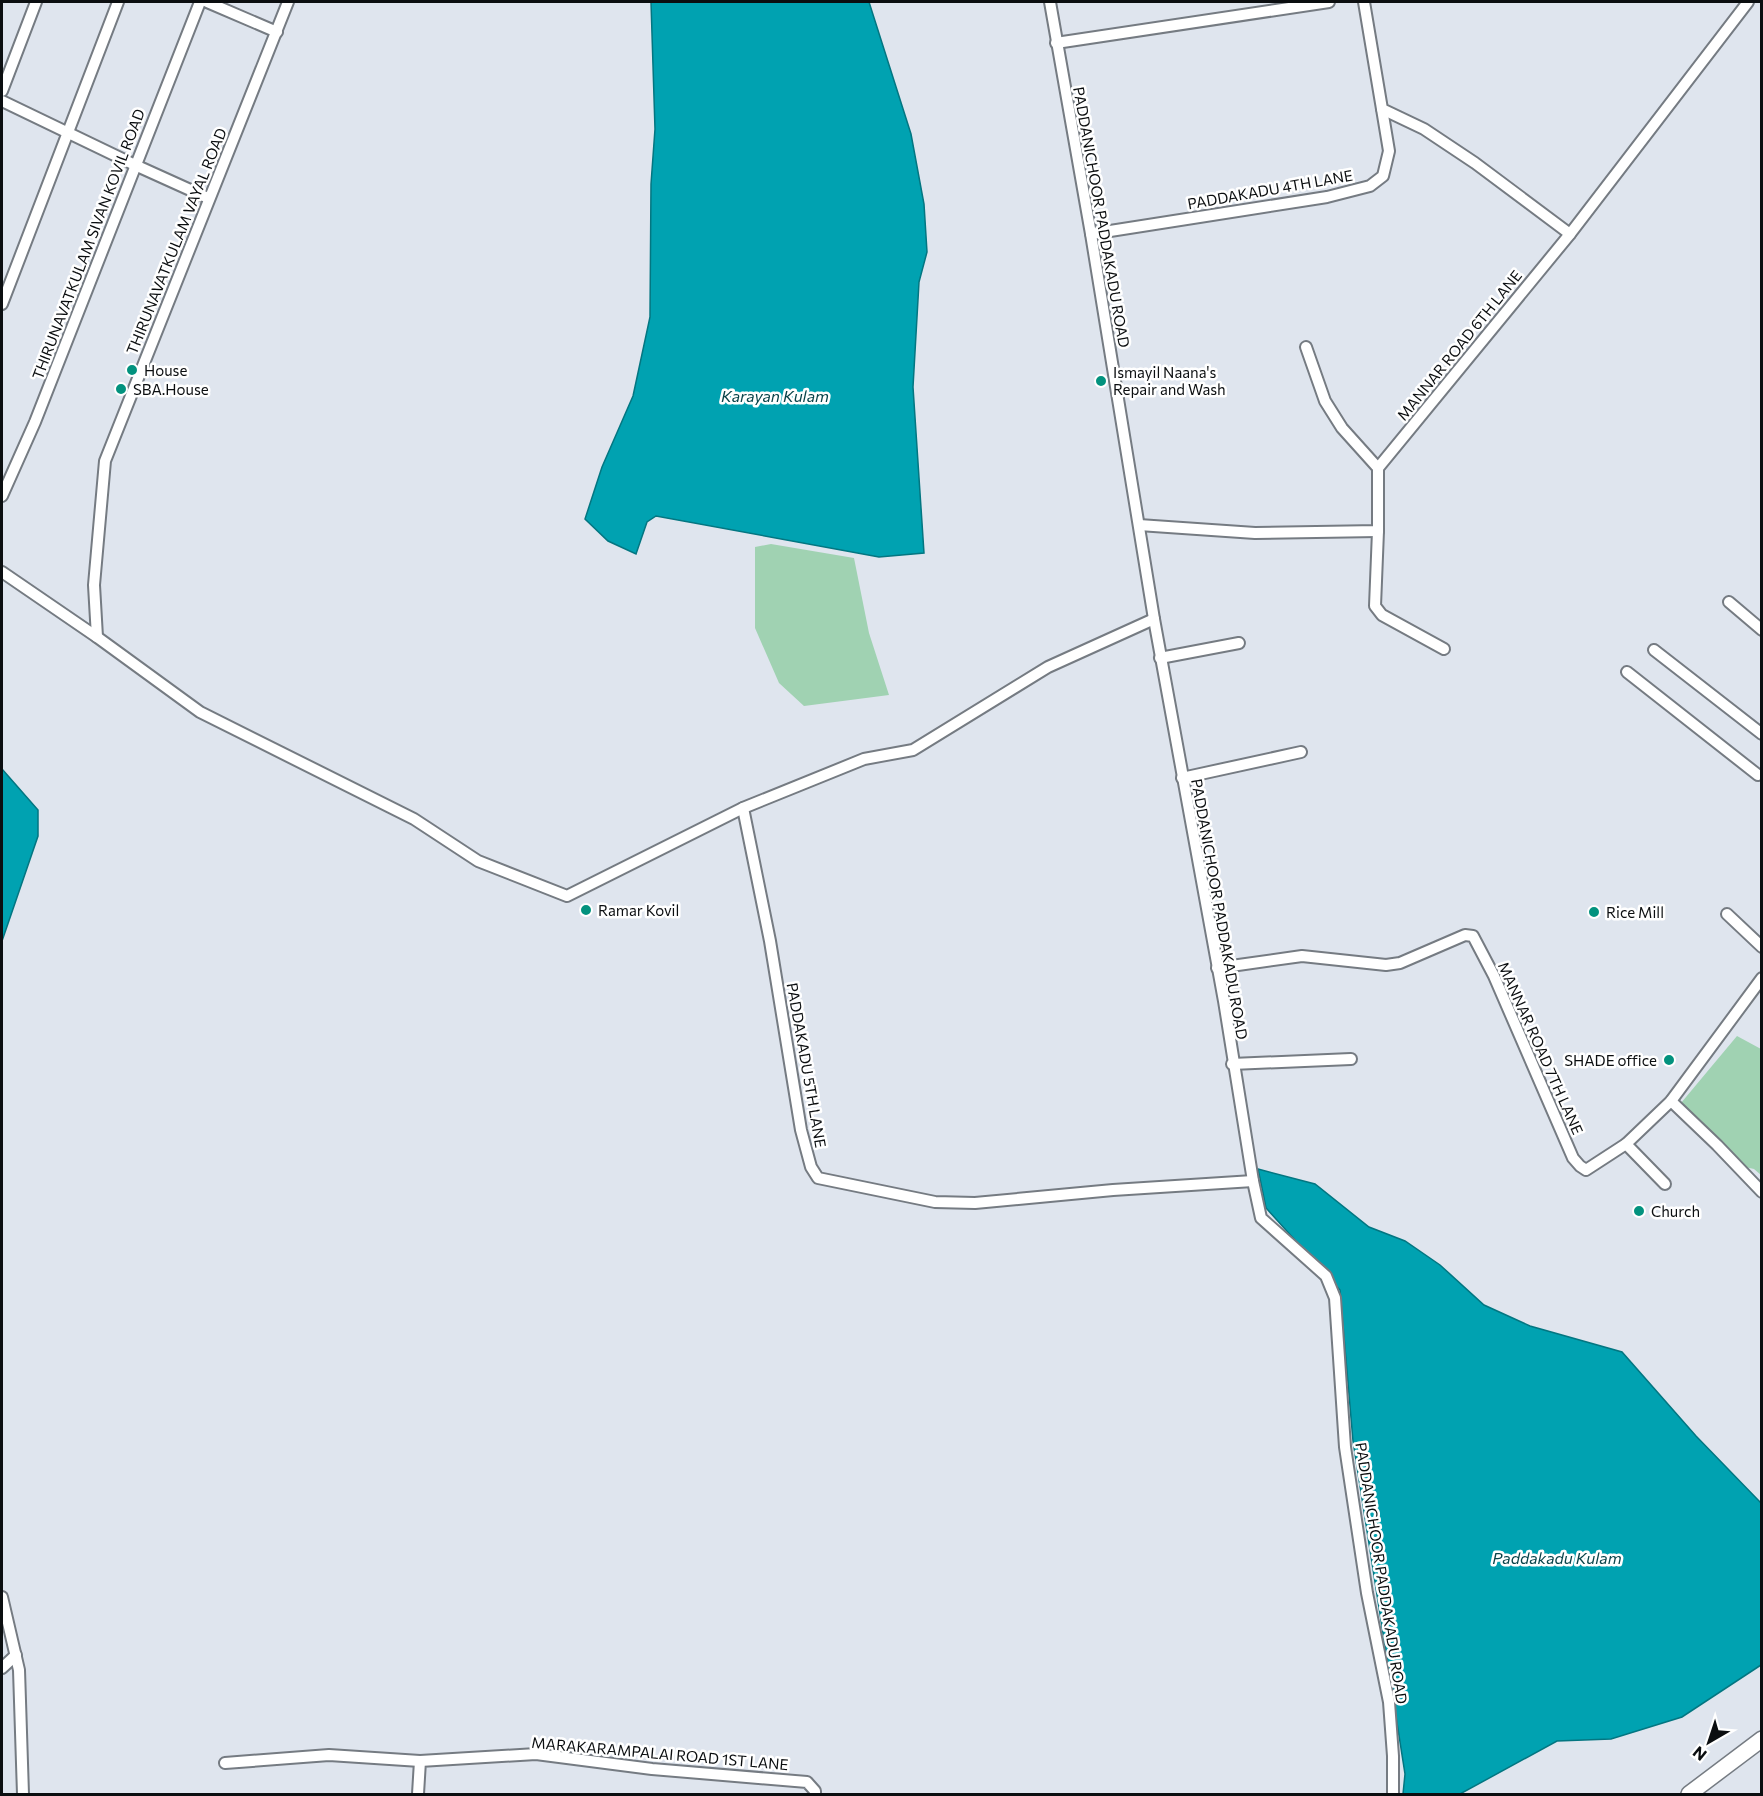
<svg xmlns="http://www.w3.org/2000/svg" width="1763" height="1796" font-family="Commissioner,sans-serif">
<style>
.green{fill:#a0d2b2}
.water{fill:#00a2b1;stroke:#037681;stroke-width:1.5}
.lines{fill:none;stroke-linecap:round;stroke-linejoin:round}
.street-casing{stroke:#757b82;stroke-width:14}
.secondary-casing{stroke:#757b82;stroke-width:18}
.street{stroke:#fff;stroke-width:10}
.secondary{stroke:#fff;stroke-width:15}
.poi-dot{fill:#02927e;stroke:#fff;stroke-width:2}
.labels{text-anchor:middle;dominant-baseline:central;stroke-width:5;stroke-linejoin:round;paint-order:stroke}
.street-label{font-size:15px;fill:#0b0e10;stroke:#fff}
.poi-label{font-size:15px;fill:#0b0e10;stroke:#fff;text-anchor:start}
.water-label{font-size:16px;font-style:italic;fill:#084349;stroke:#fff}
</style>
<rect width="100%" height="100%" fill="#dfe5ee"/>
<g class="green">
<polygon points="771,544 854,558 869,633 889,695 804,706 779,683 755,628 755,547"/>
<polygon points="1737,1036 1761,1049 1761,1175 1754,1169 1745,1167 1699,1125 1681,1103"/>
</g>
<g class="water">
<polygon points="651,2 869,2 911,134 924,204 927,252 919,282 913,387 924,553 879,557 656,516 647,522 636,554 608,541 585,519 602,467 633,396 650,317 651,184 655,129"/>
<polygon points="2,769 38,810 38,836 2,941"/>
<polygon points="1258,1169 1315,1184 1369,1227 1405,1241 1440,1265 1484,1305 1530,1326 1622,1352 1696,1436 1761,1503 1761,1665 1682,1717 1611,1739 1557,1741 1460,1794 1403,1794 1405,1774 1353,1441 1340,1290 1266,1208"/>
</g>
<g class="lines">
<g class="street-casing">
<g id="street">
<polyline points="207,2 277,32"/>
<polyline points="1050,2 1091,234 1154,619 1224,1001 1253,1181 1261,1218 1326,1276 1335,1298 1345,1447 1367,1593 1389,1702 1393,1756 1393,1794"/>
<polyline points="1364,2 1382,109 1424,129 1475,163 1570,234"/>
<polyline points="1056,43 1329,2"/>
<polyline points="2,91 36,2"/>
<polyline points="2,101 135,165 208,198"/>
<polyline points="1091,234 1327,197 1370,186 1383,176 1389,151 1382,109"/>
<polyline points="2,304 118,2"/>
<polyline points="1306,347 1325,401 1342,428 1378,468"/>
<polyline points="2,496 35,422 200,2"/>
<polyline points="1139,525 1255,533 1378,531 1378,468 1570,234 1748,2"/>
<polyline points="1378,531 1375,606 1382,615 1444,649"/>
<polyline points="2,572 97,637 200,712 414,819 478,861 567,896 743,808 864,759 913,750 1048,667 1154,619"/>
<polyline points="1729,602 1762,630"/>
<polyline points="97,637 94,585 105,461 288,2"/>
<polyline points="1654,650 1762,734"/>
<polyline points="1160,658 1239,643"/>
<polyline points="1627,672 1758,775"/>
<polyline points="1182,778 1301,752"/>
<polyline points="743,808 770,941 801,1130 811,1167 818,1178 935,1202 975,1203 1113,1190 1253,1181"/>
<polyline points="1727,914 1762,947"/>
<polyline points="1217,968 1302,956 1386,965 1400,963 1465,935 1473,936 1494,976 1573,1158 1580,1166 1586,1170 1626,1144 1671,1101 1762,978"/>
<polyline points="1232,1064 1351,1059"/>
<polyline points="1671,1101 1717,1145 1762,1192"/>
<polyline points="1626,1144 1665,1184"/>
<polyline points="2,1597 19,1670 23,1794"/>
<polyline points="2,1668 16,1655"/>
<polyline points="225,1763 329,1755 420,1761"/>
<polyline points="418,1794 420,1761 536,1754 652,1769 807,1782 815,1791 815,1794"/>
</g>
</g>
<g class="secondary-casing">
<polyline id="secondary" points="1689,1794 1762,1739"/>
</g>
<use href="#street" class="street"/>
<use href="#secondary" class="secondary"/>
</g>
<g class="poi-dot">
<circle cx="132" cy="370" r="6"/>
<circle cx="1101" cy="381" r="6"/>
<circle cx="121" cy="389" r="6"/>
<circle cx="586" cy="910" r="6"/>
<circle cx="1594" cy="912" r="6"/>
<circle cx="1669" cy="1060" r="6"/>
<circle cx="1639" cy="1211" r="6"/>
</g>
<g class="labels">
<g class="street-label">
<text transform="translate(1270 189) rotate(-10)">PADDAKADU 4TH LANE</text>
<text transform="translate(1102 217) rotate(80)">PADDANICHOOR PADDAKADU ROAD</text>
<text transform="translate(176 241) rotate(-68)">THIRUNAVATKULAM VAYAL ROAD</text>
<text transform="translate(88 244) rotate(-69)">THIRUNAVATKULAM SIVAN KOVIL ROAD</text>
<text transform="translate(1459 345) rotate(-51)">MANNAR ROAD 6TH LANE</text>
<text transform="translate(1220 909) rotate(80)">PADDANICHOOR PADDAKADU ROAD</text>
<text transform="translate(1541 1048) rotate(66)">MANNAR ROAD 7TH LANE</text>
<text transform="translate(807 1065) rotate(80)">PADDAKADU 5TH LANE</text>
<text transform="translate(1382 1573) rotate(81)">PADDANICHOOR PADDAKADU ROAD</text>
<text transform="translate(660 1753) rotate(5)">MARAKARAMPALAI ROAD 1ST LANE</text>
</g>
<g class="poi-label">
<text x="144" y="370">House</text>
<text x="1113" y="372">Ismayil Naana's<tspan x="1113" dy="17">Repair and Wash</tspan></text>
<text x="133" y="389">SBA.House</text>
<text x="598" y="910">Ramar Kovil</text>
<text x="1606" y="912">Rice Mill</text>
<text x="1657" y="1060" text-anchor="end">SHADE office</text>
<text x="1651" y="1211">Church</text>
</g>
<g class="water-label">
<text x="775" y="395">Karayan Kulam</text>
<text x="1557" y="1557">Paddakadu Kulam</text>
</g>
</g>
<rect width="1763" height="1796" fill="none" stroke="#0b0e10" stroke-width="6"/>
<g transform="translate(1709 1742) rotate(219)" stroke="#ffffff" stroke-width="4.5" paint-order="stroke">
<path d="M0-4.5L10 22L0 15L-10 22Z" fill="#0b0e10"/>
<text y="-9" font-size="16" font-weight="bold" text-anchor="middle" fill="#0b0e10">N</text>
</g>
</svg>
